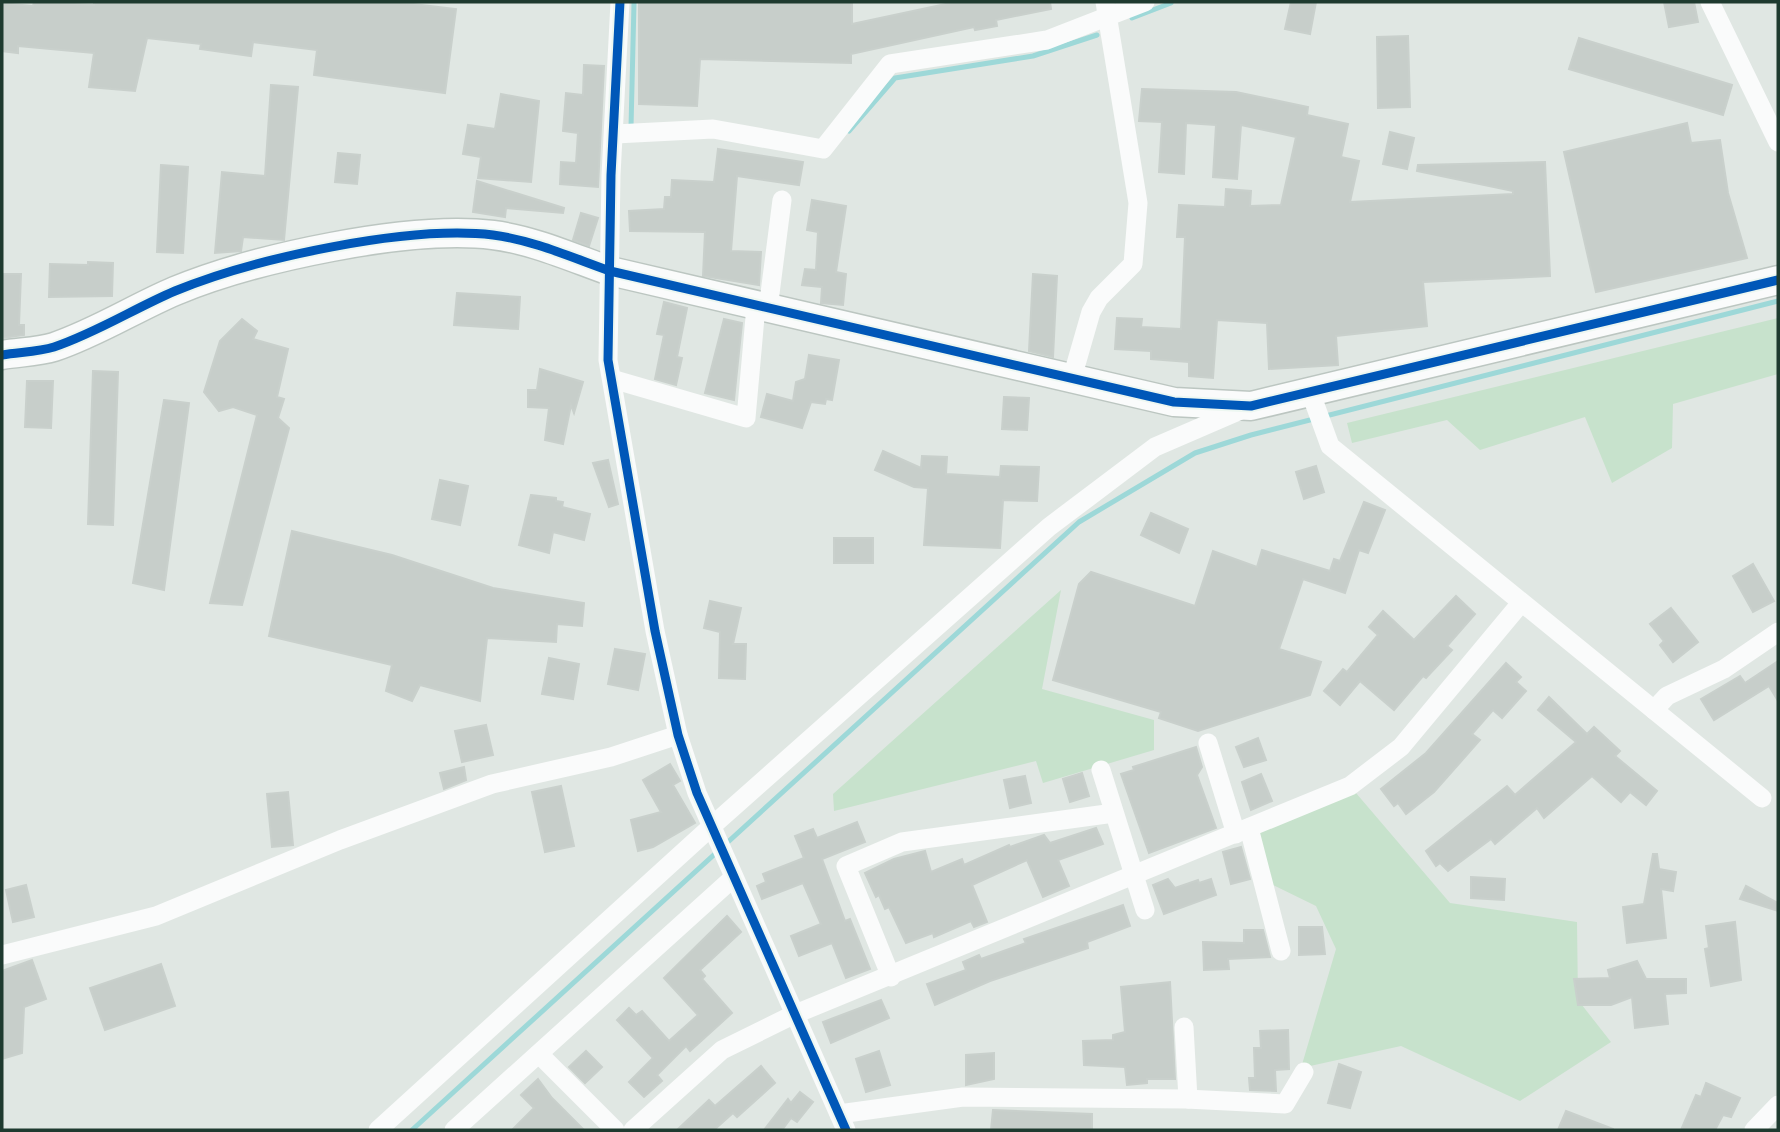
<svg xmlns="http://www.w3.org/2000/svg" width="1780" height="1132" font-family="'DM Sans',sans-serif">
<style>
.green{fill:#c7e2cc}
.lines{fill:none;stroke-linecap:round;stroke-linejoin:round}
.stream{stroke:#9dd8d8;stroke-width:5}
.building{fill:#c7ceca;stroke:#c9d0cc;stroke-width:2}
.secondary-casing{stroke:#bcc6c1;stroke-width:31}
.street{stroke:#fafbfb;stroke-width:19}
.secondary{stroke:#fafbfb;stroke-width:28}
.cycleway-casing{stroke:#edf7f1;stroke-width:13}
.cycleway{stroke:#0057b8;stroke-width:9}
</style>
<rect width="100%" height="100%" fill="#e0e7e3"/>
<g class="green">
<polygon points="1778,318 1778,374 1673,404 1672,448 1612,483 1585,417 1480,450 1447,420 1352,443 1347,423"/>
<polygon points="1061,590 1042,689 1154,720 1154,750 1043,783 1036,761 834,811 833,794"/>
<polygon points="1350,786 1450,903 1577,922 1578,1000 1611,1042 1520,1101 1401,1046 1301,1068 1336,949 1316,906 1269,883 1251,837"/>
</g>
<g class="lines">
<g class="stream">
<polyline points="634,3 631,127 634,127"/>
<polyline points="1132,18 1171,3"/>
<polyline points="849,131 895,78 1033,56 1097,35"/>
<polyline points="412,1130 1079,522 1195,453 1251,435 1778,301"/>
</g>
</g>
<g class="building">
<polygon points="34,2 94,5 94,2 397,2 456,9 445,93 314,75 317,50 253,42 251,56 200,49 201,44 147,38 135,91 89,87 94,53 18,46 18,53 2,51 2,3 33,6"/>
<polygon points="639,2 852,2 852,24 955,2 1050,2 1051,9 996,20 997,26 975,30 974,27 851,54 851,63 700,59 697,106 639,104"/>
<polygon points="1291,2 1316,2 1310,34 1285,29"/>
<polygon points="1664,2 1694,2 1698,22 1669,27"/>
<polygon points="1408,36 1410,107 1378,108 1377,37"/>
<polygon points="1579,38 1732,85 1723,115 1569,69"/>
<polygon points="584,65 604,66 598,187 560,184 561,162 576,163 578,133 563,131 566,93 583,95"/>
<polygon points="271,85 298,87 284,240 243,237 241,251 215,253 222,172 265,176"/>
<polygon points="1142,89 1236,92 1308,107 1307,115 1348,124 1341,157 1359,161 1350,202 1513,194 1513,191 1417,171 1418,165 1545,162 1550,276 1423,282 1427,326 1336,336 1338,365 1269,369 1267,323 1217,320 1213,378 1189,376 1189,362 1151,359 1151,351 1115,349 1117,318 1142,319 1141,327 1181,329 1185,237 1177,237 1179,205 1225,207 1226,189 1251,191 1250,206 1281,205 1296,137 1241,125 1237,179 1213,177 1216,125 1186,123 1184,174 1159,172 1162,122 1139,121"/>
<polygon points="501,94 539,101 531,182 478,178 481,157 463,154 468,125 495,129"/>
<polygon points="1687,123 1691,143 1720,140 1728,193 1747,258 1596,292 1564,152"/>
<polygon points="1390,132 1414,138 1407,169 1383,164"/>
<polygon points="718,149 803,162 799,185 737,176 731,251 761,252 759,285 703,276 705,232 630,231 629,211 664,209 665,197 671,197 672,180 714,182"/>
<polygon points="338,153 360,155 357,184 335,182"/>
<polygon points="161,165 188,167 183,253 157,252"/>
<polygon points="477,181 564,208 563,213 506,208 505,217 473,212"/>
<polygon points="812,200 846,206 836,272 846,274 843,305 821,303 822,287 802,285 805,269 816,270 818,232 807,230"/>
<polygon points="581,213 598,218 589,246 573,240"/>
<polygon points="88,262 113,263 112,296 49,297 50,264 88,265"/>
<polygon points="2,274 21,274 19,325 24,325 24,335 2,338"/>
<polygon points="1033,274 1057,276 1053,357 1029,351"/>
<polygon points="457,293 520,297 518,329 454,325"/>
<polygon points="664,302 687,308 677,357 682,358 676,385 655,379 664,335 657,334"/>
<polygon points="242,319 257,331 253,339 288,349 277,397 284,399 278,418 289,428 242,605 210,603 257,415 233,407 219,411 204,392 220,341"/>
<polygon points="724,319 742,323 734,400 705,393"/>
<polygon points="809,355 839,360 832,400 826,399 825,404 811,402 802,428 761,417 767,394 793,401 796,382 805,379"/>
<polygon points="540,369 583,382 574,413 571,405 563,444 545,440 549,408 528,407 528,390 537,390"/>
<polygon points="93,371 118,372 113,525 88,524"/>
<polygon points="27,381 53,381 51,428 25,427"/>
<polygon points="1004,397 1029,398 1027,430 1002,429"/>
<polygon points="164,400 189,403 164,590 133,583"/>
<polygon points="883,451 921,468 922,456 947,457 946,474 1000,477 1001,466 1039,467 1037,501 1003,500 1000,548 924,545 928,488 914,487 875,470"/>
<polygon points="608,460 618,504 609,507 593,463"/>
<polygon points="1316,466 1324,492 1304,499 1296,472"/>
<polygon points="440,480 468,486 460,525 432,519"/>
<polygon points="531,495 556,498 556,501 563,502 562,507 590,514 584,540 553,532 549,553 519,545"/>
<polygon points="1364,502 1385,510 1368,553 1359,550 1345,593 1303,579 1279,649 1321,662 1310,695 1198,731 1159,718 1161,712 1053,680 1079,584 1091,572 1195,606 1213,551 1257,567 1262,550 1330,571 1334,559 1340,561"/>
<polygon points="1151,513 1188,529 1179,553 1141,535"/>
<polygon points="292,531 392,555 493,588 584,603 582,626 557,624 556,642 487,638 480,701 420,685 412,701 386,691 392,665 269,636"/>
<rect x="834" y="538" width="39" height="25"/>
<polygon points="1753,564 1774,601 1753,612 1733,576"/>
<polygon points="1456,596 1475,614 1447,646 1452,650 1426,678 1423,676 1394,710 1360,681 1340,705 1324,691 1343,669 1347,672 1378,635 1369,627 1383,611 1414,640"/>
<polygon points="710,601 741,608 733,644 746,644 745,679 719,678 720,632 704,628"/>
<polygon points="1671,608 1698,642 1673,662 1660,645 1664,641 1650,624"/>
<polygon points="615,649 645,654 638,690 608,684"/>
<polygon points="549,658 579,664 573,699 542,694"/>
<polygon points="1778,661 1778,701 1769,686 1714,720 1701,699 1740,676 1745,683"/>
<polygon points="1506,663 1521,677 1516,682 1526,691 1502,718 1493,710 1472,734 1480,740 1434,792 1406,814 1398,803 1394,806 1381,789 1426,753"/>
<polygon points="1549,697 1587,734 1594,727 1620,751 1615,756 1657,791 1646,805 1630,792 1621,802 1592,776 1544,818 1537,808 1495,844 1491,839 1448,871 1440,863 1436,866 1426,851 1507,786 1515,795 1576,742 1538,710"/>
<polygon points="486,725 493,755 462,762 455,731"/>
<polygon points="1258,738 1266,760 1244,767 1236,747"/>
<polygon points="1196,747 1202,767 1197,775 1216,828 1149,853 1121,774 1134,770 1133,767"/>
<polygon points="670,764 680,781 673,785 695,823 653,847 638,851 631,820 661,812 643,780"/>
<polygon points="464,767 466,780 444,789 440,773"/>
<polygon points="1082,773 1089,796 1070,802 1063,779"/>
<polygon points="1261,774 1272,801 1251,810 1242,782"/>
<polygon points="1025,776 1031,803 1010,808 1004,780"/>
<polygon points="561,786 574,846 545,852 532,792"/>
<polygon points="288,792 293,845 272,847 267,794"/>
<polygon points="857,822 865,842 822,859 845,921 850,919 870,969 846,978 832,943 799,956 791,936 821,924 803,883 762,899 757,886 766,882 763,874 804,858 795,836 813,829 817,838"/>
<polygon points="1096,828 1103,844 1058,860 1069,886 1043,897 1027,860 972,885 987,922 974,927 971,921 934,937 933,933 906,943 889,907 885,909 879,895 876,897 865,873 894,859 925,851 931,872 962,859 964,865 1009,845 1010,847 1044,835 1050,843"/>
<polygon points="1241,847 1250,879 1231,884 1223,852"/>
<polygon points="1653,854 1657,854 1659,869 1676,872 1673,891 1661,889 1666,938 1627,943 1623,907 1644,904"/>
<polygon points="1471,877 1505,879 1504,900 1471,898"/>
<polygon points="1168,879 1175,888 1198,880 1199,883 1211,879 1216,895 1164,914 1153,885"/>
<polygon points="26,885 34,917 13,922 6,890"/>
<polygon points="1746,886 1778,903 1778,911 1740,899"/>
<polygon points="1123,905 1130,926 1087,942 1088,948 990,981 935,1005 927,984 966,970 963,962 979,955 981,959 1026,943 1024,939"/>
<polygon points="727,916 741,932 700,970 705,976 702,979 732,1013 690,1051 686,1046 657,1075 662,1081 644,1097 629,1082 653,1058 617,1020 629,1008 636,1015 642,1011 669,1041 698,1015 664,978"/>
<polygon points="1735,922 1741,980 1711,986 1705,949 1709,948 1706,926"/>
<polygon points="1299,927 1322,927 1325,954 1299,955"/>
<polygon points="1244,930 1263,930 1270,957 1228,959 1229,969 1204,970 1203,942 1244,943"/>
<polygon points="32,960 46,999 24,1007 22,1053 2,1059 2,971"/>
<polygon points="1637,961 1646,979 1686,979 1686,993 1665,994 1668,1024 1635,1028 1632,997 1611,1005 1578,1005 1574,979 1610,978 1608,970"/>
<polygon points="161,964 175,1006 105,1030 90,988"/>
<polygon points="1170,982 1175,1079 1147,1079 1147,1083 1127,1085 1125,1067 1084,1065 1083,1041 1113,1040 1113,1035 1125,1032 1121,987"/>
<polygon points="881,1000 889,1018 831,1043 823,1022"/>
<polygon points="1288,1030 1289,1069 1275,1070 1276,1091 1250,1090 1249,1078 1255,1078 1254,1048 1261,1048 1260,1031"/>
<polygon points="586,1051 602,1067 585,1083 569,1067"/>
<polygon points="879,1051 890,1085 866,1092 856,1059"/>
<polygon points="994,1053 994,1079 966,1085 966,1055"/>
<polygon points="1339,1064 1361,1072 1350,1108 1328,1103"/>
<polygon points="761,1066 775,1083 737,1117 733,1113 714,1130 677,1130 709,1100 715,1106"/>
<polygon points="538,1079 552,1098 584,1130 512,1130 534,1108 521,1095"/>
<polygon points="1706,1083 1740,1098 1731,1117 1723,1115 1715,1130 1681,1130 1696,1095 1701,1097"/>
<polygon points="800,1092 813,1102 797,1122 791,1118 782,1130 764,1130 788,1099 791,1103"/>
<polygon points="993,1110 1092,1114 1092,1129 991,1130"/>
<polygon points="1566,1111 1613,1129 1613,1130 1558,1130"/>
</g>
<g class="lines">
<g class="secondary-casing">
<path id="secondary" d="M 2,355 C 19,352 38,352 54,347 C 96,333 135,308 175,291 C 255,258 408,225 493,235 C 533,240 573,258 610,271 L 1174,402 L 1251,406 L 1778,280"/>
</g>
<g class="street">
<polyline points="620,2 611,175 608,360 655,631 678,735 697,793 846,1130"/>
<polyline points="1710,2 1778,142"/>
<polyline points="615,134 713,129 823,149 890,64 1047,40 1145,2"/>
<polyline points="768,309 782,200"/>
<polyline points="1072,378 1091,312 1099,298 1133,264 1138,203 1105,2"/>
<polyline points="612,379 746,418 756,306"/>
<polyline points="1310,391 1330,446 1762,798"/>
<polyline points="1654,710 1667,696 1724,669 1778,632"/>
<polyline points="1208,743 1236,834"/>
<polyline points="1101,770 1145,910"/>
<polyline points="1249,828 1281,951"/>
<polyline points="2,955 156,916 340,840 492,784 611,757 678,735"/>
<polyline points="891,977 846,866 902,842 1114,813"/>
<polyline points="1184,1027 1188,1099"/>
<polyline points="539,1054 615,1130"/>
<polyline points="839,1114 963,1097 1186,1099 1285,1104 1304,1072"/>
<polyline points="378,1130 712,826 1049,527 1155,447 1243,409"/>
<polyline points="454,1130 733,878"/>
<polyline points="633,1130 722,1050 793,1015 1350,786 1401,747 1520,604"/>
<polyline points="1754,1130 1778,1105"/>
</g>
<use href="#secondary" class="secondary"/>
<g class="cycleway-casing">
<g id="cycleway">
<polyline points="620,2 611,175 608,360 655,631 678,735 697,793 846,1130"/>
<path d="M 2,355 C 19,352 38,352 54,347 C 96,333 135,308 175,291 C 255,258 408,225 493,235 C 533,240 573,258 610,271 L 1174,402 L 1251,406 L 1778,280"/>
</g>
</g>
<use href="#cycleway" class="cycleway"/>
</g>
<rect width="1780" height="1132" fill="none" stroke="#1e3a2f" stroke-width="7"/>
</svg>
